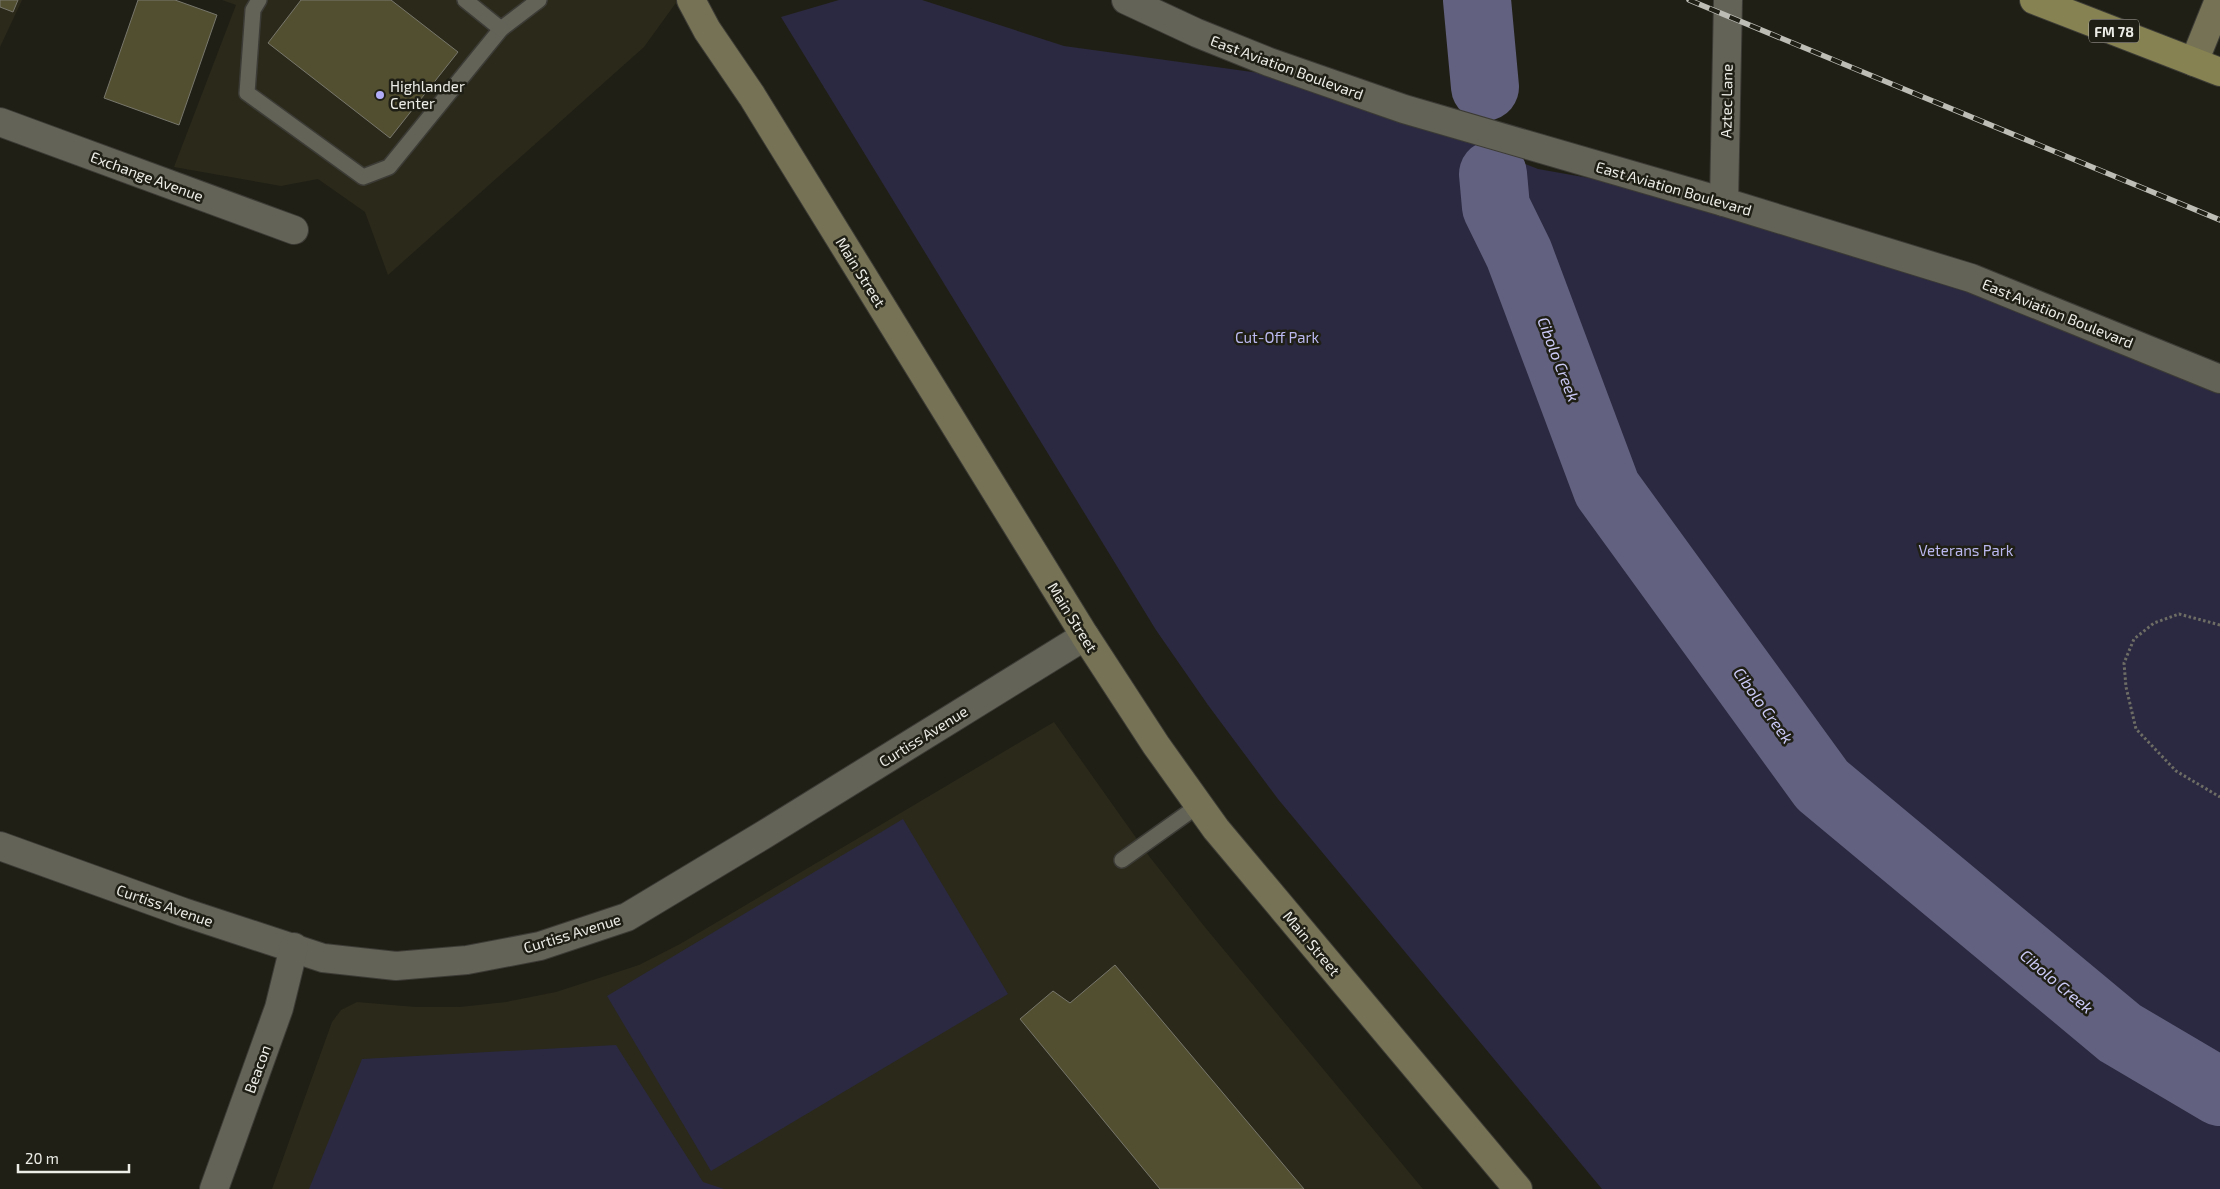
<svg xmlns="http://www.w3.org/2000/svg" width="2220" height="1189" font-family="'Exo 2',sans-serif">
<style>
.built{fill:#2a291a}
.green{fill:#2b2941}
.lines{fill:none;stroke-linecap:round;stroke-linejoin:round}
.river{stroke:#62617f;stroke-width:68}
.building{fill:#524f30;stroke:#78776c}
.service-casing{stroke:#3c3b35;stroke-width:18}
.minor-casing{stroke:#3c3b35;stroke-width:30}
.secondary-casing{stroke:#3c3b35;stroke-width:30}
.primary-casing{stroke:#3c3b35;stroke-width:30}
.path{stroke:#6e6d65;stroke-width:3;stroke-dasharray:2.5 2.5;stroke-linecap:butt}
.service{stroke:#646358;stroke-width:15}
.minor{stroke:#646358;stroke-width:28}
.secondary{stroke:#757255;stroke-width:28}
.primary{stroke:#868252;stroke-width:28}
.rail-casing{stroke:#bdbdb6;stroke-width:5.5}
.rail{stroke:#201f16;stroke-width:4;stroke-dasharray:11;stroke-linecap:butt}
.poi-dot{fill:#b2adf9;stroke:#201f16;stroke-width:2}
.labels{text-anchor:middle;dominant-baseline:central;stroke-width:5;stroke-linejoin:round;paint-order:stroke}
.shield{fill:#201f16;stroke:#b0afa8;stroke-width:1}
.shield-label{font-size:14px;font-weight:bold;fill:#edede7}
.street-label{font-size:15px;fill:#edede7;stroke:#201f16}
.poi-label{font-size:15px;fill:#edede7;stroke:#201f16;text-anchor:start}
.park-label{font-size:15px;fill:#bab8ef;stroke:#201f16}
.water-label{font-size:16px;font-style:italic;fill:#cccbf8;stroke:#201f16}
</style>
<rect width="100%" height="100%" fill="#201f16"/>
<g class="built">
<polygon points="0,0 22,0 0,47"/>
<polygon points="222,0 678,0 644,47 388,275 365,212 318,179 281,186 174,167 236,5"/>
<polygon points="1054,722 1149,856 1204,926 1423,1189 272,1189 332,1022 341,1010 357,1002 416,1007 460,1007 506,1002 556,992 639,965 680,944"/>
</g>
<g class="green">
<polygon points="839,0 922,0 1064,46 1325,82 1490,134 1502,155 1538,169 1724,202 2220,379 2220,1189 1602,1189 1278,799 1208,705 1156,630 781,17"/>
<polygon points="903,819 1008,994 711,1171 607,996"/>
<polygon points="616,1045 703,1182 724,1189 309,1189 362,1059"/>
</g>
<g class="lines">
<g class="river">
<polyline points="1477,0 1485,87"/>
<polyline points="1493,174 1496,207 1519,254 1607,489 1822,785 2120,1033 2220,1092"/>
</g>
</g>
<g class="building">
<polygon points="0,0 18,0 13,12 0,7"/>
<polygon points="138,0 175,0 217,15 179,125 104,98"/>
<polygon points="301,0 391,0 458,52 390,138 268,43"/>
<polygon points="1115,965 1304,1189 1160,1189 1020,1019 1053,991 1070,1003"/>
</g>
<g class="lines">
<g class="service-casing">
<g id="service">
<polyline points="259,0 253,10 247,93 363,177 389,167 501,29 539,0"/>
<polyline points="465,0 501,29"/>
<polyline points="1122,860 1199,805"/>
</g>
</g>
<g class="minor-casing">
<g id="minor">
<polyline points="1126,0 1197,33 1269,62 1404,109 1724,202 1971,278 2220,379"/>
<polyline points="0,122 294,230"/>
<polyline points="1724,202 1728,0"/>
<polyline points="0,846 183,912 323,958 396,966 467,960 540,946 627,917 765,834 1085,636"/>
<polyline points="214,1189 279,1008 294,947"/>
</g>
</g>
<g class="secondary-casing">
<g id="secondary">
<polyline points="691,0 707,30 752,96 1085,636 1156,745 1216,829 1518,1189"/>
<polyline points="2194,62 2219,0"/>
</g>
</g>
<g class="primary-casing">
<polyline id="primary" points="2034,0 2220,72"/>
</g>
<polyline class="path" points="2220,625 2179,614 2154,623 2134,639 2124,663 2126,687 2136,729 2176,771 2220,797"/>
<use href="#service" class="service"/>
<use href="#minor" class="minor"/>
<use href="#secondary" class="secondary"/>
<use href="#primary" class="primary"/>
<g class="rail-casing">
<polyline id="rail" points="1689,0 2220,220"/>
</g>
<use href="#rail" class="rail"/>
</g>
<circle class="poi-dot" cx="380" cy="95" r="5"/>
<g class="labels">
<rect class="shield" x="2089" y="19.5" width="50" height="23" rx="4"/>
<g class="shield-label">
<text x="2114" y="31">FM 78</text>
</g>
<g class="street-label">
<text transform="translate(1287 67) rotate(20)">East Aviation Boulevard</text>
<text transform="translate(1726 101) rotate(-89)">Aztec Lane</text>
<text transform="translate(147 176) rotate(20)">Exchange Avenue</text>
<text transform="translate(1674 188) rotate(16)">East Aviation Boulevard</text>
<text transform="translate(861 272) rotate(58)">Main Street</text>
<text transform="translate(2058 313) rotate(22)">East Aviation Boulevard</text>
<text transform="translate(1073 617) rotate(58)">Main Street</text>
<text transform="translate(923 736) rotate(-32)">Curtiss Avenue</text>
<text transform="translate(165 905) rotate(19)">Curtiss Avenue</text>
<text transform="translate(572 933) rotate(-17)">Curtiss Avenue</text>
<text transform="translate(1312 943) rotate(50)">Main Street</text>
<text transform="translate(257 1069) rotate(-70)">Beacon</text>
</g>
<g class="poi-label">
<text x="390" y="86">Highlander<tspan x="390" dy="17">Center</tspan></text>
</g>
<g class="park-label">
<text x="1277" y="337">Cut-Off Park</text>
<text x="1966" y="550">Veterans Park</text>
</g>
<g class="water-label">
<text transform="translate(1559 359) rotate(69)">Cibolo Creek</text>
<text transform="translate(1764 705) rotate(54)">Cibolo Creek</text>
<text transform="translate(2057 981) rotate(40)">Cibolo Creek</text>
</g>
</g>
<path d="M18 1164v8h111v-8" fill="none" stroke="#edede7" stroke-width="2.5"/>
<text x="25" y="1164" font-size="15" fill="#edede7" stroke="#201f16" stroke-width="4" paint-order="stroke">20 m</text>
</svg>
